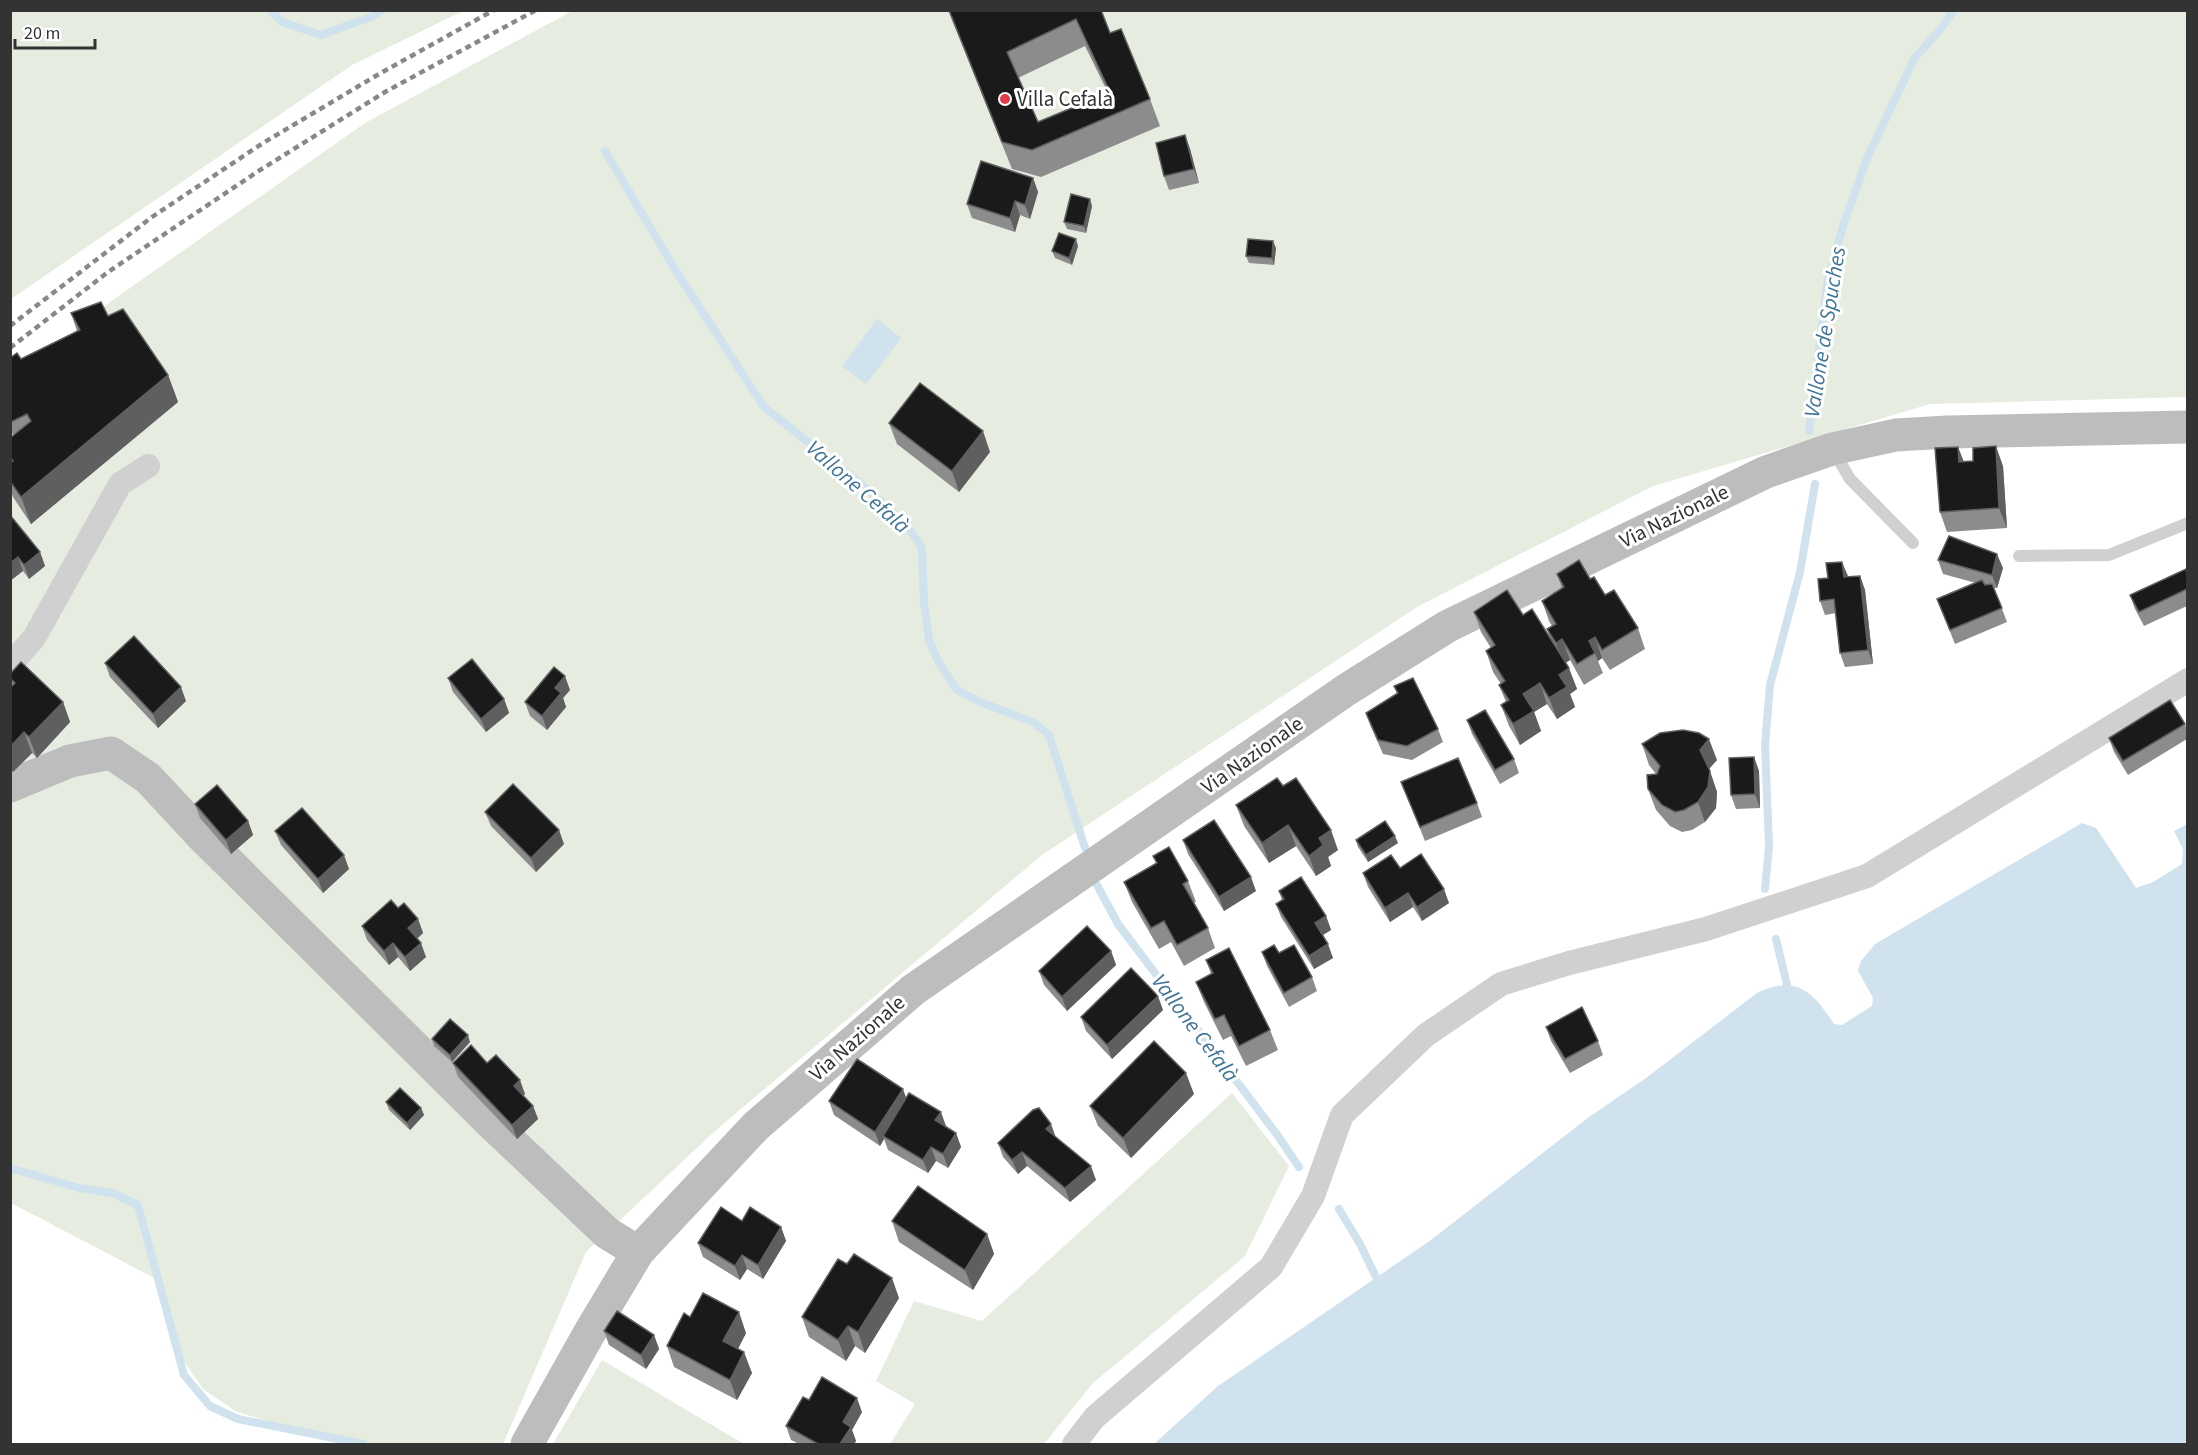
<svg xmlns="http://www.w3.org/2000/svg" width="2198" height="1455" font-family="'Source Sans 3',sans-serif">
<style>
.green{fill:#e6ecdf}
.water{fill:#cfe2ee}
.lines{fill:none;stroke-linecap:round;stroke-linejoin:round}
.stream{stroke:#cfe2ee;stroke-width:8}
.lane{stroke:#d0d0d0;stroke-width:12}
.street{stroke:#d0d0d0;stroke-width:24}
.secondary{stroke:#bdbdbd;stroke-width:33}
.rail{stroke:#888;stroke-width:4.5;stroke-dasharray:6 4.5;stroke-linecap:butt}
.wall{fill:#8c8c8c;fill-rule:evenodd}
.shaded-wall{fill:#5f5f5f}
.building{fill:#1a1a1a;stroke:#5f5f5f;stroke-width:1.5;fill-rule:evenodd}
.poi-dot{fill:#e63946;stroke:#fff;stroke-width:2}
.labels{text-anchor:middle;dominant-baseline:central;stroke-width:6;stroke-linejoin:round;paint-order:stroke}
.poi-label{font-size:21px;fill:#333;stroke:#fff;text-anchor:start}
.street-label{font-size:21px;fill:#333;stroke:#fff}
.water-label{font-size:22px;font-style:italic;fill:#3f7597;stroke:#fff}
</style>
<rect width="100%" height="100%" fill="#fff"/>
<g class="green">
<polygon points="11,10 463,10 463,11 352,65 11,299"/>
<polygon points="572,11 2187,11 2187,397 1930,404 1653,486 1417,607 1042,855 716,1130 586,1252 503,1444 348,1444 237,1412 203,1389 177,1351 162,1282 11,1203 11,383 110,302 365,123"/>
<polygon points="1232,1093 1289,1166 1245,1256 1093,1383 1044,1444 890,1444 915,1404 876,1381 914,1301 982,1321"/>
<polygon points="602,1360 744,1444 553,1444"/>
</g>
<g class="water">
<polygon points="877,319 901,338 866,384 842,366"/>
<path d="M 2082,823 L 2096,828 L 2136,888 L 2153,882 L 2182,864 L 2183,849 L 2174,831 L 2187,824 L 2187,1444 L 1154,1444 L 1218,1386 L 1431,1240 L 1589,1117 L 1646,1078 L 1757,993 C 1797,974 1813,992 1834,1024 L 1842,1025 L 1872,1006 L 1873,998 L 1858,971 L 1861,961 L 1875,944 Z"/>
</g>
<g class="lines">
<g class="stream">
<polyline points="270,10 282,22 321,35 371,17 382,10"/>
<polyline points="605,151 676,271 764,407 862,485 906,524 922,548 924,603 929,640 939,663 957,690 980,702 1033,722 1049,735 1085,848"/>
<polyline points="1809,431 1827,284 1843,226 1868,156 1914,59 1943,26 1954,10"/>
<polyline points="1097,885 1118,924 1278,1136 1299,1167"/>
<polyline points="1765,889 1769,846 1765,745 1770,685 1800,572 1815,484"/>
<polyline points="1776,939 1787,985"/>
<polyline points="10,1168 79,1188 112,1193 138,1205 184,1375 210,1406 238,1419 363,1444"/>
<polyline points="1339,1209 1360,1244 1376,1277"/>
</g>
<g class="lane">
<polyline points="1833,450 1850,479 1913,543"/>
<polyline points="2019,556 2109,555 2188,523"/>
</g>
<g class="street">
<polyline points="10,665 34,638 120,484 148,466"/>
<polyline points="1074,1444 1095,1417 1271,1267 1313,1196 1342,1115 1426,1035 1501,984 1569,963 1706,929 1867,876 2188,680"/>
</g>
<g class="secondary">
<polyline points="10,786 70,761 111,753 148,778 201,835 491,1123 607,1233 638,1252"/>
<polyline points="527,1444 590,1332 638,1252 756,1126 913,990 1346,690 1448,626 1766,472 1832,449 1896,435 1948,432 2188,427"/>
</g>
<g class="rail">
<polyline points="10,326 152,217 263,143 379,74 494,10"/>
<polyline points="10,348 108,272 257,172 385,92 536,10"/>
</g>
</g>
<g class="wall">
<path d="M 948,10 L 1101,10 L 1110,33 L 1150,99 L 1160,126 L 1041,177 L 1012,169 ZM 1085,46 L 1108,93 L 1038,122 L 1018,78 Z"/>
<polygon points="1185,135 1190,149 1199,183 1169,190 1164,176"/>
<polygon points="1033,178 1038,192 1030,219 1020,215 1015,232 972,218 967,204"/>
<polygon points="1092,206 1086,233 1067,229 1064,222"/>
<polygon points="1078,246 1072,265 1055,258 1052,251"/>
<polygon points="1276,248 1274,265 1249,263 1246,256"/>
<polygon points="71,313 108,316 168,375 178,402 31,524 13,497 10,489 10,463 11,463 10,438 14,436 10,430 10,358 21,359 77,331"/>
<polygon points="889,423 990,452 959,492 897,444"/>
<polygon points="1958,447 1964,462 2003,466 2007,528 1947,532 1940,512"/>
<polygon points="10,515 40,552 45,566 29,579 23,571 10,581"/>
<polygon points="1938,560 2003,568 1997,588 1994,588 2007,622 1955,644 1937,599 1976,583 1943,574"/>
<polygon points="2187,573 2187,606 2144,626 2135,609 2130,595"/>
<polygon points="1557,574 1590,579 1638,628 1645,649 1610,670 1602,658 1598,661 1603,673 1584,685 1570,660 1566,663 1577,689 1570,694 1575,707 1557,719 1547,704 1534,712 1541,731 1520,745 1509,726 1501,705 1506,702 1499,685 1501,684 1493,672 1486,651 1491,648 1481,632 1474,612 1523,615 1551,640 1547,629 1552,626 1549,621 1542,601 1562,588"/>
<polygon points="1860,576 1865,590 1873,664 1845,667 1840,653 1836,613 1825,615 1820,601 1848,577"/>
<polygon points="105,663 186,701 158,728 110,677"/>
<polygon points="10,674 63,702 70,722 37,758 32,753 13,772 10,770 10,688 12,686 10,682"/>
<polygon points="448,678 504,699 509,713 486,732 453,692"/>
<polygon points="1394,686 1438,729 1443,742 1412,760 1383,754 1371,727 1366,713 1397,694"/>
<polygon points="570,690 563,698 566,707 547,730 530,716 525,702"/>
<polygon points="1467,720 1514,759 1519,773 1500,784 1472,734"/>
<polygon points="2185,724 2187,731 2187,739 2128,775 2114,752 2109,738"/>
<polygon points="1642,744 1717,760 1709,769 1717,792 1716,808 1705,822 1692,830 1682,832 1670,826 1656,810 1648,789 1656,774 1649,765"/>
<polygon points="1754,757 1759,771 1760,808 1736,809 1731,795"/>
<polygon points="1401,782 1477,803 1482,817 1425,841"/>
<polygon points="1283,786 1338,850 1328,857 1331,866 1316,876 1296,846 1269,863 1244,826 1236,805"/>
<polygon points="195,804 248,821 253,835 231,854 200,818"/>
<polygon points="485,812 564,844 536,872 491,826"/>
<polygon points="275,831 349,869 323,893 281,845"/>
<polygon points="1183,840 1256,891 1224,911 1188,854"/>
<polygon points="1356,840 1398,843 1368,862 1358,847"/>
<polygon points="1153,856 1188,881 1196,902 1193,903 1208,928 1215,948 1184,966 1171,942 1159,949 1132,902 1124,882 1156,863"/>
<polygon points="1400,868 1449,903 1422,921 1413,907 1390,922 1368,887 1363,873"/>
<polygon points="1279,891 1326,916 1331,930 1322,935 1333,958 1314,969 1281,917 1276,904 1282,900"/>
<polygon points="398,908 418,919 423,933 417,939 426,957 410,971 398,957 389,965 367,940 362,926"/>
<polygon points="1111,951 1116,965 1067,1011 1044,985 1039,971"/>
<polygon points="1262,952 1279,953 1312,977 1317,991 1289,1007 1267,966"/>
<polygon points="1206,960 1270,1030 1278,1050 1246,1066 1231,1036 1223,1040 1204,1002 1196,982 1211,974"/>
<polygon points="1163,1010 1112,1059 1086,1031 1081,1017"/>
<polygon points="1546,1027 1598,1041 1603,1055 1570,1073 1551,1041"/>
<polygon points="432,1039 470,1042 452,1062 434,1046"/>
<polygon points="453,1063 487,1063 525,1094 523,1095 533,1106 538,1119 517,1139 458,1077"/>
<polygon points="1194,1094 1131,1158 1098,1126 1090,1106"/>
<polygon points="906,1097 946,1126 945,1126 956,1133 961,1147 948,1168 936,1161 928,1173 888,1150 884,1139 880,1146 834,1115 829,1101"/>
<polygon points="386,1102 421,1108 424,1115 410,1130 389,1110"/>
<polygon points="1056,1137 1096,1180 1070,1202 1027,1166 1018,1174 1003,1157 998,1143"/>
<polygon points="742,1221 781,1227 786,1241 763,1279 747,1269 740,1280 703,1257 698,1243"/>
<polygon points="892,1221 987,1234 994,1254 973,1290 899,1242"/>
<polygon points="899,1298 865,1353 855,1346 846,1361 809,1337 802,1317"/>
<polygon points="690,1317 746,1333 738,1349 752,1373 737,1400 674,1367 667,1346"/>
<polygon points="604,1331 654,1335 659,1349 646,1369 609,1345"/>
<polygon points="809,1400 862,1412 852,1430 856,1441 854,1444 799,1444 791,1440 786,1426"/>
</g>
<g class="shaded-wall">
<polygon points="1185,135 1190,149 1199,183 1194,169"/>
<polygon points="1033,178 1038,192 1030,219 1025,205"/>
<polygon points="1090,199 1092,206 1086,233 1084,226"/>
<polygon points="1015,201 1020,215 1015,232 1010,218"/>
<polygon points="1076,239 1078,246 1072,265 1069,258"/>
<polygon points="1273,241 1276,248 1274,265 1272,258"/>
<polygon points="168,375 178,402 31,524 21,497"/>
<polygon points="983,431 990,452 959,492 952,471"/>
<polygon points="1996,446 2003,466 2007,528 1999,508"/>
<polygon points="1958,447 1966,468 1959,462"/>
<polygon points="40,552 45,566 29,579 24,565"/>
<polygon points="1997,554 2003,568 1997,588 1992,575"/>
<polygon points="18,557 23,571 10,581 10,563"/>
<polygon points="1842,562 1848,576 1849,591 1844,577"/>
<polygon points="1860,576 1865,590 1873,664 1868,650"/>
<polygon points="1595,637 1602,658 1598,661 1595,653 1589,641"/>
<polygon points="1562,639 1570,660 1563,664 1556,643"/>
<polygon points="1569,668 1577,689 1570,694 1575,707 1557,719 1549,698 1559,675"/>
<polygon points="565,676 570,690 563,698 566,707 547,730 542,716 555,688"/>
<polygon points="1540,683 1547,704 1534,712 1541,731 1520,745 1513,724 1523,694"/>
<polygon points="181,687 186,701 158,728 153,714"/>
<polygon points="504,699 509,713 486,732 481,719"/>
<polygon points="63,702 70,722 37,758 29,737"/>
<polygon points="24,732 32,753 13,772 10,765 10,747"/>
<polygon points="1709,739 1717,760 1708,770 1700,750"/>
<polygon points="1754,757 1759,771 1760,808 1755,794"/>
<polygon points="1710,771 1717,792 1716,808 1705,822 1698,802"/>
<polygon points="248,821 253,835 231,854 226,840"/>
<polygon points="1288,825 1296,846 1269,863 1262,843"/>
<polygon points="559,830 564,844 536,872 531,858"/>
<polygon points="1331,830 1338,850 1328,857 1331,866 1316,876 1309,856 1319,838"/>
<polygon points="1395,836 1398,843 1368,862 1366,855"/>
<polygon points="344,855 349,869 323,893 318,879"/>
<polygon points="1251,877 1256,891 1224,911 1219,897"/>
<polygon points="1444,889 1449,903 1422,921 1417,907"/>
<polygon points="1408,893 1413,907 1390,922 1385,908"/>
<polygon points="1326,916 1331,930 1320,937 1315,923"/>
<polygon points="418,919 423,933 413,942 408,928"/>
<polygon points="393,943 398,957 389,965 384,951"/>
<polygon points="421,943 426,957 410,971 405,957"/>
<polygon points="1328,944 1333,958 1314,969 1309,956"/>
<polygon points="1111,951 1116,965 1067,1011 1062,997"/>
<polygon points="1158,996 1163,1010 1112,1059 1107,1045"/>
<polygon points="468,1035 470,1042 452,1062 450,1055"/>
<polygon points="1186,1073 1194,1094 1131,1158 1123,1138"/>
<polygon points="520,1080 525,1094 519,1100 514,1086"/>
<polygon points="903,1089 908,1103 883,1136 884,1139 880,1146 875,1132"/>
<polygon points="533,1106 538,1119 517,1139 512,1125"/>
<polygon points="421,1108 424,1115 410,1130 407,1123"/>
<polygon points="941,1112 946,1126 940,1134 935,1120"/>
<polygon points="1051,1124 1056,1138 1046,1129"/>
<polygon points="956,1133 961,1147 948,1168 943,1154"/>
<polygon points="931,1147 936,1161 928,1173 923,1160"/>
<polygon points="1022,1152 1027,1166 1018,1174 1012,1160"/>
<polygon points="1091,1166 1096,1180 1070,1202 1065,1188"/>
<polygon points="781,1227 786,1241 763,1279 758,1265"/>
<polygon points="987,1234 994,1254 973,1290 965,1270"/>
<polygon points="742,1255 747,1269 740,1280 735,1266"/>
<polygon points="892,1278 899,1298 865,1353 858,1332"/>
<polygon points="739,1312 746,1333 731,1362 723,1341"/>
<polygon points="848,1326 855,1346 846,1361 838,1340"/>
<polygon points="654,1335 659,1349 646,1369 641,1355"/>
<polygon points="744,1352 752,1373 737,1400 730,1380"/>
<polygon points="857,1398 862,1412 852,1430 856,1441 854,1444 840,1444 843,1422"/>
</g>
<g class="building">
<path d="M 949,10 L 1101,10 L 1110,33 L 1121,29 L 1150,99 L 1032,150 L 1002,142 ZM 1076,19 L 1110,92 L 1038,122 L 1007,52 Z"/>
<polygon points="1185,135 1194,169 1164,176 1156,143"/>
<polygon points="981,161 1033,178 1025,205 1015,201 1010,218 967,204"/>
<polygon points="1071,194 1090,199 1084,226 1064,222"/>
<polygon points="1059,233 1076,239 1069,258 1052,251"/>
<polygon points="1248,239 1273,241 1272,258 1246,256"/>
<polygon points="101,302 108,316 123,309 168,375 21,497 10,481 10,463 13,461 10,456 10,438 31,421 27,414 11,422 10,422 10,358 17,353 21,359 80,330 71,313"/>
<polygon points="920,383 983,431 952,471 889,423"/>
<polygon points="1996,446 1999,508 1940,512 1935,448 1958,447 1959,462 1973,461 1973,448"/>
<polygon points="10,515 40,552 24,565 18,557 10,563"/>
<polygon points="1949,536 1997,554 1992,575 1938,560"/>
<polygon points="1579,560 1590,579 1594,577 1605,595 1614,590 1638,628 1602,650 1595,637 1589,641 1595,653 1577,664 1562,639 1556,643 1547,629 1556,624 1542,601 1564,587 1557,574"/>
<polygon points="1842,562 1844,577 1860,576 1868,650 1840,653 1834,599 1820,601 1818,579 1828,578 1826,563"/>
<polygon points="2186,569 2187,573 2187,589 2139,612 2130,595"/>
<polygon points="1982,580 1985,585 1992,584 2002,608 1950,630 1937,599"/>
<polygon points="1507,590 1523,615 1532,609 1569,668 1559,675 1567,687 1549,698 1540,683 1523,694 1534,711 1513,724 1501,705 1509,700 1499,685 1505,681 1486,651 1495,645 1474,612"/>
<polygon points="134,636 181,687 153,714 105,663"/>
<polygon points="472,659 504,699 481,719 448,678"/>
<polygon points="21,662 63,702 29,737 24,732 10,747 10,688 15,683 10,678 10,674"/>
<polygon points="554,667 565,676 555,688 561,693 542,716 525,702"/>
<polygon points="1413,678 1438,729 1407,746 1378,740 1366,713 1398,693 1394,686"/>
<polygon points="2170,700 2185,724 2123,761 2109,738"/>
<polygon points="1485,710 1514,759 1495,770 1467,720"/>
<polygon points="1683,730 1699,733 1709,739 1700,750 1710,771 1708,787 1698,802 1684,810 1675,812 1662,805 1648,789 1647,775 1657,774 1660,766 1642,744 1660,733"/>
<polygon points="1754,757 1755,794 1731,795 1729,758"/>
<polygon points="1458,758 1477,803 1420,827 1401,782"/>
<polygon points="1277,778 1283,786 1296,778 1331,830 1319,838 1323,845 1309,856 1288,825 1262,843 1236,805"/>
<polygon points="513,784 559,830 531,858 485,812"/>
<polygon points="217,785 248,821 226,840 195,804"/>
<polygon points="302,808 344,855 318,879 275,831"/>
<polygon points="1214,820 1251,877 1219,897 1183,840"/>
<polygon points="1385,821 1395,836 1366,855 1356,840"/>
<polygon points="1169,847 1188,881 1183,884 1208,928 1177,945 1164,921 1151,928 1124,882 1157,863 1153,856"/>
<polygon points="1421,854 1444,889 1417,907 1408,893 1385,908 1363,873 1391,855 1400,868"/>
<polygon points="1301,877 1326,916 1315,923 1328,944 1309,956 1276,904 1284,899 1279,891"/>
<polygon points="391,900 398,908 404,903 418,919 408,928 421,943 405,957 393,943 384,951 362,926"/>
<polygon points="1087,926 1111,951 1062,997 1039,971"/>
<polygon points="1274,945 1279,953 1294,945 1312,977 1284,993 1262,952"/>
<polygon points="1229,948 1270,1030 1239,1046 1224,1015 1215,1019 1196,982 1213,973 1206,960"/>
<polygon points="1131,968 1158,996 1107,1045 1081,1017"/>
<polygon points="1582,1007 1598,1041 1565,1059 1546,1027"/>
<polygon points="450,1019 468,1035 450,1055 432,1039"/>
<polygon points="1154,1041 1186,1073 1123,1138 1090,1106"/>
<polygon points="471,1045 487,1063 496,1055 520,1080 514,1086 533,1106 512,1125 453,1063"/>
<polygon points="857,1059 903,1089 875,1132 829,1101"/>
<polygon points="400,1088 421,1108 407,1123 386,1102"/>
<polygon points="909,1093 941,1112 935,1120 956,1133 943,1154 931,1147 923,1160 883,1136"/>
<polygon points="1039,1108 1051,1124 1046,1129 1091,1166 1065,1188 1022,1152 1012,1160 998,1143 1033,1110"/>
<polygon points="918,1186 987,1234 965,1270 892,1221"/>
<polygon points="721,1207 742,1221 750,1207 781,1227 758,1265 742,1255 735,1266 698,1243"/>
<polygon points="854,1254 892,1278 858,1332 848,1326 838,1340 802,1317 838,1259 847,1264"/>
<polygon points="703,1293 739,1312 723,1341 744,1352 730,1380 667,1346 684,1313 690,1317"/>
<polygon points="617,1311 654,1335 641,1355 604,1331"/>
<polygon points="822,1377 857,1398 843,1422 851,1427 840,1444 818,1444 786,1426 803,1397 809,1400"/>
</g>
<circle class="poi-dot" cx="1005" cy="99" r="6"/>
<g class="labels">
<g class="poi-label">
<text x="1017" y="99">Villa Cefalà</text>
</g>
<g class="street-label">
<text transform="translate(1674 516) rotate(-26)">Via Nazionale</text>
<text transform="translate(1252 755) rotate(-35)">Via Nazionale</text>
<text transform="translate(857 1038) rotate(-41)">Via Nazionale</text>
</g>
<g class="water-label">
<text transform="translate(1825 332) rotate(-81)">Vallone de Spuches</text>
<text transform="translate(858 487) rotate(41)">Vallone Cefalà</text>
<text transform="translate(1195 1028) rotate(53)">Vallone Cefalà</text>
</g>
</g>
<rect width="2198" height="1455" fill="none" stroke="#333333" stroke-width="24"/>
<path d="M15 39v9h80v-9" fill="none" stroke="#333333" stroke-width="3"/>
<text x="24" y="39" font-size="18" fill="#333333" stroke="#ffffff" stroke-width="4.5" paint-order="stroke">20 m</text>
</svg>
